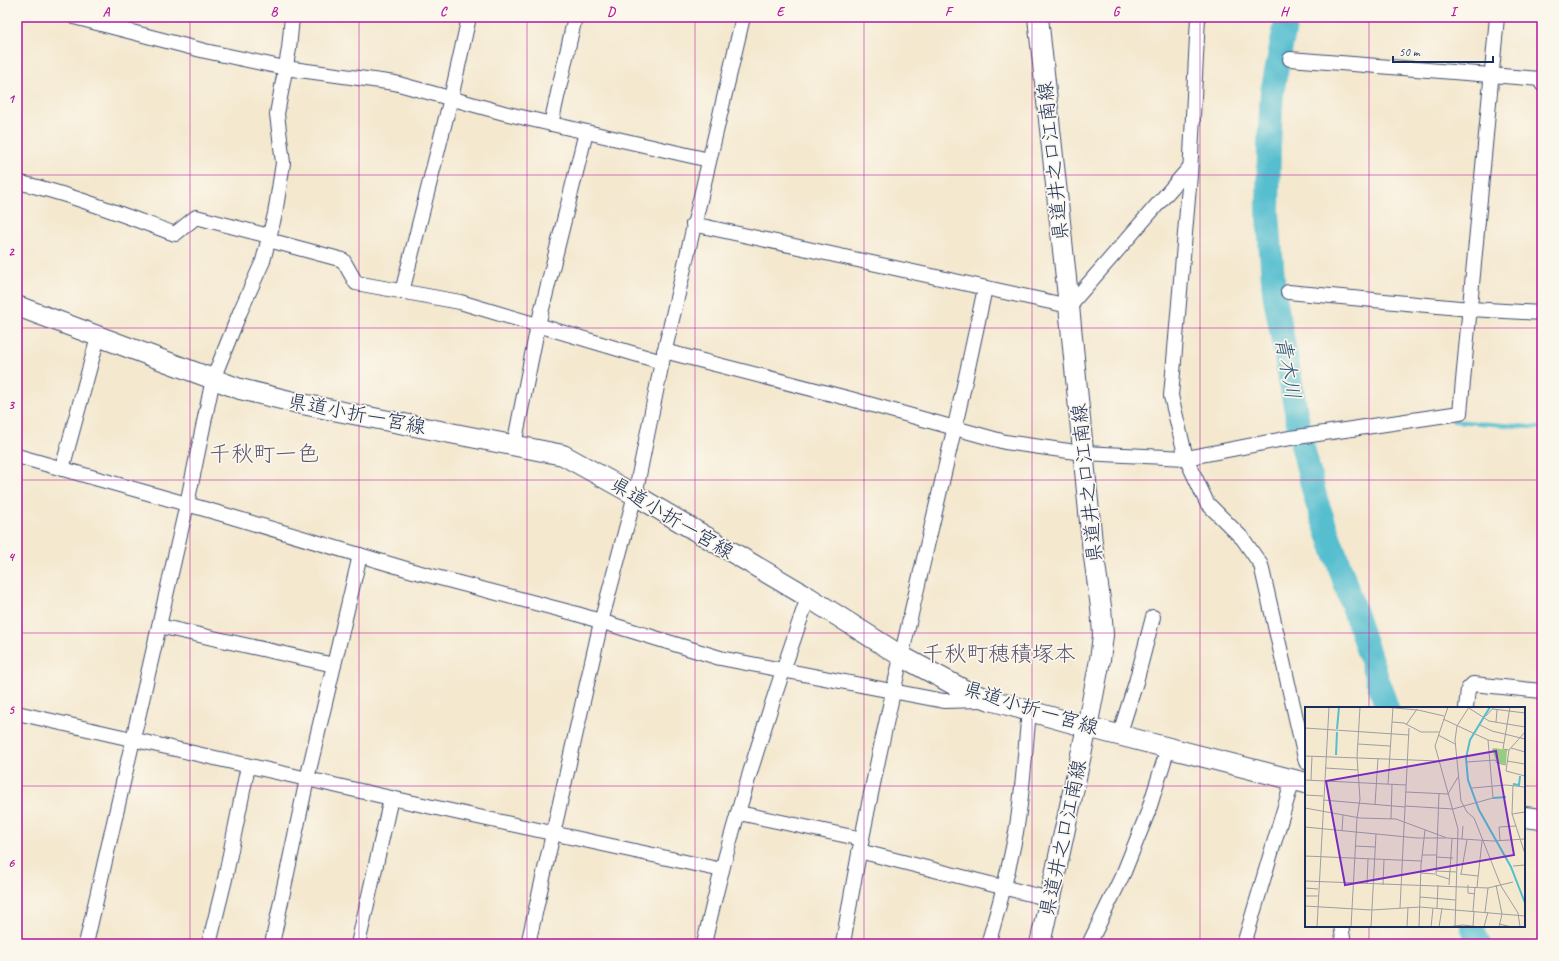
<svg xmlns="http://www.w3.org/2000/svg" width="1559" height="961" font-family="Caveat,'Klee One',sans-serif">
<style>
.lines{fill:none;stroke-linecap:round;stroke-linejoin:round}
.stream{stroke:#54becf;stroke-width:4}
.river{stroke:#54becf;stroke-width:24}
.street-casing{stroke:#3c4b6f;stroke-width:16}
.secondary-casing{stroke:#3c4b6f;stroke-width:22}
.street{stroke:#fff;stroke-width:14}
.secondary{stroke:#fff;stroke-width:20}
.grid{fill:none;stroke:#b5179e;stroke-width:1;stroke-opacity:0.55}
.labels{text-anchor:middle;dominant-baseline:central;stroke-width:3.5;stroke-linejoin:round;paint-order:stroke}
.street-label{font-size:20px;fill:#1b2f5e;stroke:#fbf7ec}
.water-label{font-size:21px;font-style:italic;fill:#2c5a80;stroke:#fbf7ec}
.quarter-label{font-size:22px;fill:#5a5371;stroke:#fbf7ec}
.inset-river{fill:none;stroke:#54becf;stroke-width:2}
.inset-road{fill:none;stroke:#9d9ea2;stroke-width:1}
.view{fill:#7b2cbf;fill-opacity:0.15;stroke:#7b2cbf;stroke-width:2}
.inset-edge{fill:none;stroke:#1b2f5e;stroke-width:2}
.neatline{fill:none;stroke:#b5179e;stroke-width:1.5}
.grid-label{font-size:13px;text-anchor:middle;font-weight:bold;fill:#b5179e}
</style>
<rect width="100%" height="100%" fill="#fbf7ec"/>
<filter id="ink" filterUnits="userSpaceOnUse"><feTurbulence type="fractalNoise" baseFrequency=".025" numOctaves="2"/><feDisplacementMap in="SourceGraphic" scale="8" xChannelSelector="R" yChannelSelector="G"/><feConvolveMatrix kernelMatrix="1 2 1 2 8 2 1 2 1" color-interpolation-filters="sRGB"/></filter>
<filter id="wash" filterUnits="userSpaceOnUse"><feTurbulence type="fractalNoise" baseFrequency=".012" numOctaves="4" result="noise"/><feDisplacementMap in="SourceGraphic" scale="16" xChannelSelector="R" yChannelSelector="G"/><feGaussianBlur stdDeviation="0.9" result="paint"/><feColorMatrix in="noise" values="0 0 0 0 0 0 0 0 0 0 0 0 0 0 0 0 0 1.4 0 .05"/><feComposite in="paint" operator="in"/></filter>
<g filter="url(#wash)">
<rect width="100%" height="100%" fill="#f4e8cf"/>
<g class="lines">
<polyline class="stream" points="1453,421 1542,428"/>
<g class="river">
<polyline points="1287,17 1272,92 1269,145 1268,213 1274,292 1302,444 1316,500 1337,559 1387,708"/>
<polyline points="1472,926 1479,944"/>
</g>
</g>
</g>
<g filter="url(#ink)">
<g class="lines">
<g class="street-casing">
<g id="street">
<polyline points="74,17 205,51 285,68 395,83 504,113 709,160"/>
<polyline points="1198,17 1190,175 1171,396 1186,458 1207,503 1243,539 1261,565 1306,762"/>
<polyline points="1290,59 1540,79 1542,84"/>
<polyline points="551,124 575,17"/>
<path d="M 17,182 C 71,194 123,215 175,234 L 196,217 L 265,235 L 276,242 L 343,260 L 356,283 L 460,302 L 662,362"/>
<polyline points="693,224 1069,306 1190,167"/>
<polyline points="402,292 451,98 469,17"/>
<polyline points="1288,292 1470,309 1542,313"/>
<polyline points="664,351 851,399 1005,442 1083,453 1186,458 1284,439 1460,413 1497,17"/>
<polyline points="514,445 538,325 586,132"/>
<polyline points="17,456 222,514 413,571 577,614 720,658 944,701 982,700"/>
<polyline points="62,469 98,337"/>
<polyline points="159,626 334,665"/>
<polyline points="1466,708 1468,689 1473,684 1542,691"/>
<polyline points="17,713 391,798 722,870"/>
<polyline points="1119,736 1136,682 1153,617"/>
<polyline points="739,813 862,839"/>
<polyline points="859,851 1050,899"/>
<polyline points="1341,926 1344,944"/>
<polyline points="86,944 187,504 213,379 240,312 263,261 275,214 283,163 277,114 289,49 292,17"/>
<polyline points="209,944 225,879 248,766"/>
<polyline points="272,944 307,779 360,555"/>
<polyline points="358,944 391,798"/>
<polyline points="528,944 601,622 635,495 662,362 743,17"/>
<path d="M 704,944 C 730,826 769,711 808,597"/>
<path d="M 843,944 C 871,771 915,601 954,430 C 965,383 975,335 985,288"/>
<path d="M 988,944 C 999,907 1009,870 1016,832 C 1023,792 1025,751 1029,711"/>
<polyline points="1089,944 1124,872 1148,812 1168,748"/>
<polyline points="1244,944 1293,779"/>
</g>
</g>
<g class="secondary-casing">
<g id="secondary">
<polyline points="1038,17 1069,306 1092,543 1101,607 1103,635 1100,660 1087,727 1040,944"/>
<polyline points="17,306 240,389 302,404 563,455 635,495 808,597 901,656 966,691 990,700 1087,727 1306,783"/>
<polyline points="1524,817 1542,819"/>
</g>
</g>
<use href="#street" class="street"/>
<use href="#secondary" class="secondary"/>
</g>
</g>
<path class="grid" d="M 190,17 L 190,944M 359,17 L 359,944M 527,17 L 527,944M 695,17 L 695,944M 864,17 L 864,944M 1032,17 L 1032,944M 1200,17 L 1200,944M 1369,17 L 1369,708M 17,175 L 1542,175M 17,328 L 1542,328M 17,480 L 1542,480M 17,633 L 1542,633M 17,786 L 1306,786M 1524,786 L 1542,786M 1369,926 L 1369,944"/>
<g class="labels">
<g class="street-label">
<text transform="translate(1053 161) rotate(-96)">県道井之口江南線</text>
<text transform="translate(357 414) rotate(11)">県道小折一宮線</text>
<text transform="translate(1087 483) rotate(-96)">県道井之口江南線</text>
<text transform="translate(672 518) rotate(31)">県道小折一宮線</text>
<text transform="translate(1031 708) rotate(17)">県道小折一宮線</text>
<text transform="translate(1063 838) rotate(-78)">県道井之口江南線</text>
</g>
<g class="water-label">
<text transform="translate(1288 368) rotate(80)">青木川</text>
</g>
<g class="quarter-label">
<text x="264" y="454">千秋町一色</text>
<text x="999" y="654">千秋町穂積塚本</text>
</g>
</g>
<g transform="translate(1305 707)">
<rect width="220" height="220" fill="#f4e8cf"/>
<path d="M 189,41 L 202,43 L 201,57 L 192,56 L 187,42 Z" fill="#96cd80"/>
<path class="inset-river" d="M 185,0 L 165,33 L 161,51 L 163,73 L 174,103 L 206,160 L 220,196M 32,22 L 34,0M 31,48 L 32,25M 208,77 L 214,78 L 215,69M 188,91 L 201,90"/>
<path class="inset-road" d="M 79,0 L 113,3 L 139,9M 143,0 L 130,39 L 153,122 L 150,220M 164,0 L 152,19 L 150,33 L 156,94 L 162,105 L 169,111 L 196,179 L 213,206 L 215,220M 164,1 L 184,14 L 220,20M 188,2 L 220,6M 181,9 L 189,0M 87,15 L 99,16 L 116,25 L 134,25M 191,15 L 192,3M 101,18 L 112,2M 175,18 L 187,24 L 220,32M 0,21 L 104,28M 220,25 L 204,43 L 201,64 L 220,69M 133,28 L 150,37M 183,33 L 199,36M 53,37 L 85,39M 206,41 L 220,45M 204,43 L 198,42 L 205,0M 0,49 L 134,54M 202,54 L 220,57M 162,55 L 190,53 L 192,56 L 201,58M 20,61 L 53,63M 0,73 L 101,78M 6,73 L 7,49M 83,77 L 88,0M 208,78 L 207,107 L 220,147M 167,81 L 201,78 L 220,80M 101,85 L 143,87 L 153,70M 134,86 L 131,168 L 144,172M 0,88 L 18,89M 18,93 L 100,100M 70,98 L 73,51M 100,99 L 148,102 L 188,91 L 183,33 L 138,12M 0,101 L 55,111 L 91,112 L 142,131 L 188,134 L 220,132M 207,107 L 220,105M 86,112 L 87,77M 0,120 L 112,131 L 141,131M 37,124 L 38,108M 157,132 L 158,119M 195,133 L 194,120 L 211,119M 50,139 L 70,140M 117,148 L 131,148M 0,149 L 116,154M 131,150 L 148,151M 208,159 L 220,158M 131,164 L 152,165M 116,166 L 130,167M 155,167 L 173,169M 156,167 L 162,133M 0,174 L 183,181 L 208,175M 62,177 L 63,152M 78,178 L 79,153M 144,178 L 147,132M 163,178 L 163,186 L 170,187M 191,178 L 197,207 L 194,220M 172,180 L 177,134M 0,181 L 13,182M 0,189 L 13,189M 115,190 L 151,193M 0,199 L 67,203 L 115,200 L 220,209M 95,201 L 104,21M 132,201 L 133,178M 168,204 L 170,180M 180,205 L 183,181M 194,217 L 207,220M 168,219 L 169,204M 12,220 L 24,0M 46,220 L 52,111 L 55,92 L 52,50 L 55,0M 66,220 L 71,127M 102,220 L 103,200M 114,220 L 116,158 L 120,123M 126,220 L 128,201M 134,220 L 137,201M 142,220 L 158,218 L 175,220M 179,220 L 183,205"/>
<path class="view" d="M 191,44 L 209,148 L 40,178 L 21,74 Z"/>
<rect width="220" height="220" class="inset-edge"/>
</g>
<rect width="1559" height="961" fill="none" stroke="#fbf7ec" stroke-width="44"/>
<path d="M1393 56v6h100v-6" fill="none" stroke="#1b2f5e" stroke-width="2"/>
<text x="1399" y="56" font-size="12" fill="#1b2f5e" stroke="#fbf7ec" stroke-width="3" paint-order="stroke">50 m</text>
<rect x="22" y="22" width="1515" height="917" class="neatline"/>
<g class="grid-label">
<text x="106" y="16">A</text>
<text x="274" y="16">B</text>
<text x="443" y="16">C</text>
<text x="611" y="16">D</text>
<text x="780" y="16">E</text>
<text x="948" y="16">F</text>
<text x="1116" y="16">G</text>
<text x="1284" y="16">H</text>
<text x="1453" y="16">I</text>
<text x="11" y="103">1</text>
<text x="11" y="256">2</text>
<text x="11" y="409">3</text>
<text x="11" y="561">4</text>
<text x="11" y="714">5</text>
<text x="11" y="867">6</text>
</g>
</svg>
